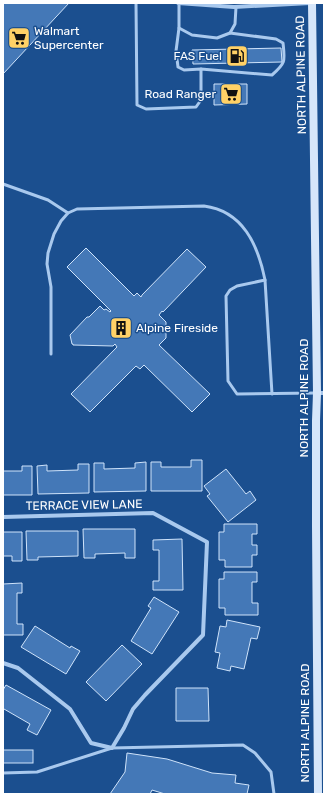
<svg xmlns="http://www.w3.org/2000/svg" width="327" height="797" font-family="Rubik,sans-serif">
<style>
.building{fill:#4478b7;stroke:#cfe3fa}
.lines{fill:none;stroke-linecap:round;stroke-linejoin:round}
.lane{stroke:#a9c9ee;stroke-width:3}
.street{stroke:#a9c9ee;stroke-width:4}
.secondary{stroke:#d6e6fa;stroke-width:8}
.labels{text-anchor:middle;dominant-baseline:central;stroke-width:3;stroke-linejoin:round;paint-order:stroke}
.poi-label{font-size:12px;fill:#fff;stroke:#1b4f8f;text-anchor:start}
.street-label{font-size:12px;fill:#fff;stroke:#1b4f8f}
</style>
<rect width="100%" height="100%" fill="#1b4f8f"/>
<g class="building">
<polygon points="3,3 69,3 3,74"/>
<polygon points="281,48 282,62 193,64 192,50"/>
<polygon points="214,84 247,84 247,104 214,105"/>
<polygon points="86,248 134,296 137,293 141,297 142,295 187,249 206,267 163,312 162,311 159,315 166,322 166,338 159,345 210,394 192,412 144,365 140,369 136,366 90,412 71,394 117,347 115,344 113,346 73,345 73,344 72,344 70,335 87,317 89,317 100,306 104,310 106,309 110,312 111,311 67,267"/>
<polygon points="191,460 202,460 202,491 151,491 151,462 161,462 161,467 191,467"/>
<polygon points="146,462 146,491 94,492 94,463 104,463 104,469 135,468 135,463"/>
<polygon points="78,464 89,464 89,493 38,494 37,466 47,465 47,471 78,470"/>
<polygon points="22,466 32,466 32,495 3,495 3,471 22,471"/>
<polygon points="226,469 246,494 250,491 256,500 228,522 207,496 210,494 204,486"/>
<polygon points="224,524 257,524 257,534 252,534 252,545 257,545 257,555 252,555 252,567 225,567 225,560 219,560 219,532 224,532"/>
<polygon points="83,529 135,529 135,558 125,558 125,553 95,554 95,558 84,558"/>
<polygon points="26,531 78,531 78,556 38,557 38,560 27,560"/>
<polygon points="3,532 22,532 22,561 12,561 12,556 3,556"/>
<polygon points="182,539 183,590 153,590 153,581 159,581 159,550 153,550 153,540"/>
<polygon points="224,572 257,572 257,582 252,582 252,603 258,603 258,615 225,615 225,608 219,608 219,579 224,579"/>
<polygon points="22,583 22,593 17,593 17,624 23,624 23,635 3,635 3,584"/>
<polygon points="154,597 179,612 152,654 131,641 151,608 148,606"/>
<polygon points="227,620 260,627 257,639 251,638 244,669 231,666 230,671 217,668 220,653 215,652 220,626 226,627"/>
<polygon points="35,626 70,648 71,646 80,651 66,674 21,647"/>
<polygon points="122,645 142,664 106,701 86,682"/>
<polygon points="6,685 51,710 37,735 27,730 30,724 4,709 3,711 3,690"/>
<polygon points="176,688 208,688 209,721 176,721"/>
<rect x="3" y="750" width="30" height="13"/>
<polygon points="127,753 167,759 212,773 236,775 235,783 249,785 247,794 165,794 152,790 150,794 110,794 125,772"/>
</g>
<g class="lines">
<g class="lane">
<polyline points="136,3 137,105 146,109 196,107 201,100 201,69"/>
<polyline points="179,4 179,28 192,35 217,38 230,33 235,24 236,7"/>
<path d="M 179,28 L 176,51 L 178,67 L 184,70 L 201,69 L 272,75 C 286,63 285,61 283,43 L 276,39 L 230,33"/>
<polyline points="3,184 48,200 68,213"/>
<polyline points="265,280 272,394"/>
<path d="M 51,354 L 51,287 L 47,264 L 48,253 L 54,234 L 61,221 L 68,213 L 77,209 L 204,206 C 243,211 258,245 265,280 L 237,286 L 230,290 L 226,296 L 228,381 L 237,394 L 316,393"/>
<polyline points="3,773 37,772 112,748 243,745 255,753 271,772 274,794"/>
</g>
<g class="street">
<polyline points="178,3 234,7 310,3"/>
<polyline points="317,393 324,393"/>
<polyline points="3,517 153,513 207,542 203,635 145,695 133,709 124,728 112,748 91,743 70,709 18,668 3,663"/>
</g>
<polyline class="secondary" points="312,3 317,393 316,421 316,526 318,794"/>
</g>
<defs>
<g id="supermarket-square" transform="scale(1.15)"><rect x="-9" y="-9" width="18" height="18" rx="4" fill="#ffd166" stroke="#1b4f8f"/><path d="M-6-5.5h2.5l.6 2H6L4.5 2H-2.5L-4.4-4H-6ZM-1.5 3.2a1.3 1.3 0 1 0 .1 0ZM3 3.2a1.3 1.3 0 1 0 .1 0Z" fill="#111"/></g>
<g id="fuel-square" transform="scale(1.15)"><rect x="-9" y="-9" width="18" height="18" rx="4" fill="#ffd166" stroke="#1b4f8f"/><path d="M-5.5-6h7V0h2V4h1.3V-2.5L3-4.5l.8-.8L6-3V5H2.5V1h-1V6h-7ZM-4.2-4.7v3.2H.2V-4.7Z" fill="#111"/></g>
<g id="building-square" transform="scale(1.15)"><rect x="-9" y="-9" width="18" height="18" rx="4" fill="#ffd166" stroke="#1b4f8f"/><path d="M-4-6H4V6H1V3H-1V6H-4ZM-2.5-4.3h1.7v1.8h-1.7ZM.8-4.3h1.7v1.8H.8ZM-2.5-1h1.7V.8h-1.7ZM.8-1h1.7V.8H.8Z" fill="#111"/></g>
</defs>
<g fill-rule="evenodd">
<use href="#supermarket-square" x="19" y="38"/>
<use href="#fuel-square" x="237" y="56"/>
<use href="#supermarket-square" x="231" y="94"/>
<use href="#building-square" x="121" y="328"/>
</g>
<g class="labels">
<g class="poi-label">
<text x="34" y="31">Walmart<tspan x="34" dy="14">Supercenter</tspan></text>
<text x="222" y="56" text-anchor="end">FAS Fuel</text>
<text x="216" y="94" text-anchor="end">Road Ranger</text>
<text x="136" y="328">Alpine Fireside</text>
</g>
<g class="street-label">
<text transform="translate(301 75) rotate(-91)">NORTH ALPINE ROAD</text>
<text transform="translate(304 398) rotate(-90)">NORTH ALPINE ROAD</text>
<text transform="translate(84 505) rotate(-1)">TERRACE VIEW LANE</text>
<text transform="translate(305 723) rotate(-90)">NORTH ALPINE ROAD</text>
</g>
</g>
<rect width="327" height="797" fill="none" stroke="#ffffff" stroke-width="8"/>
</svg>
